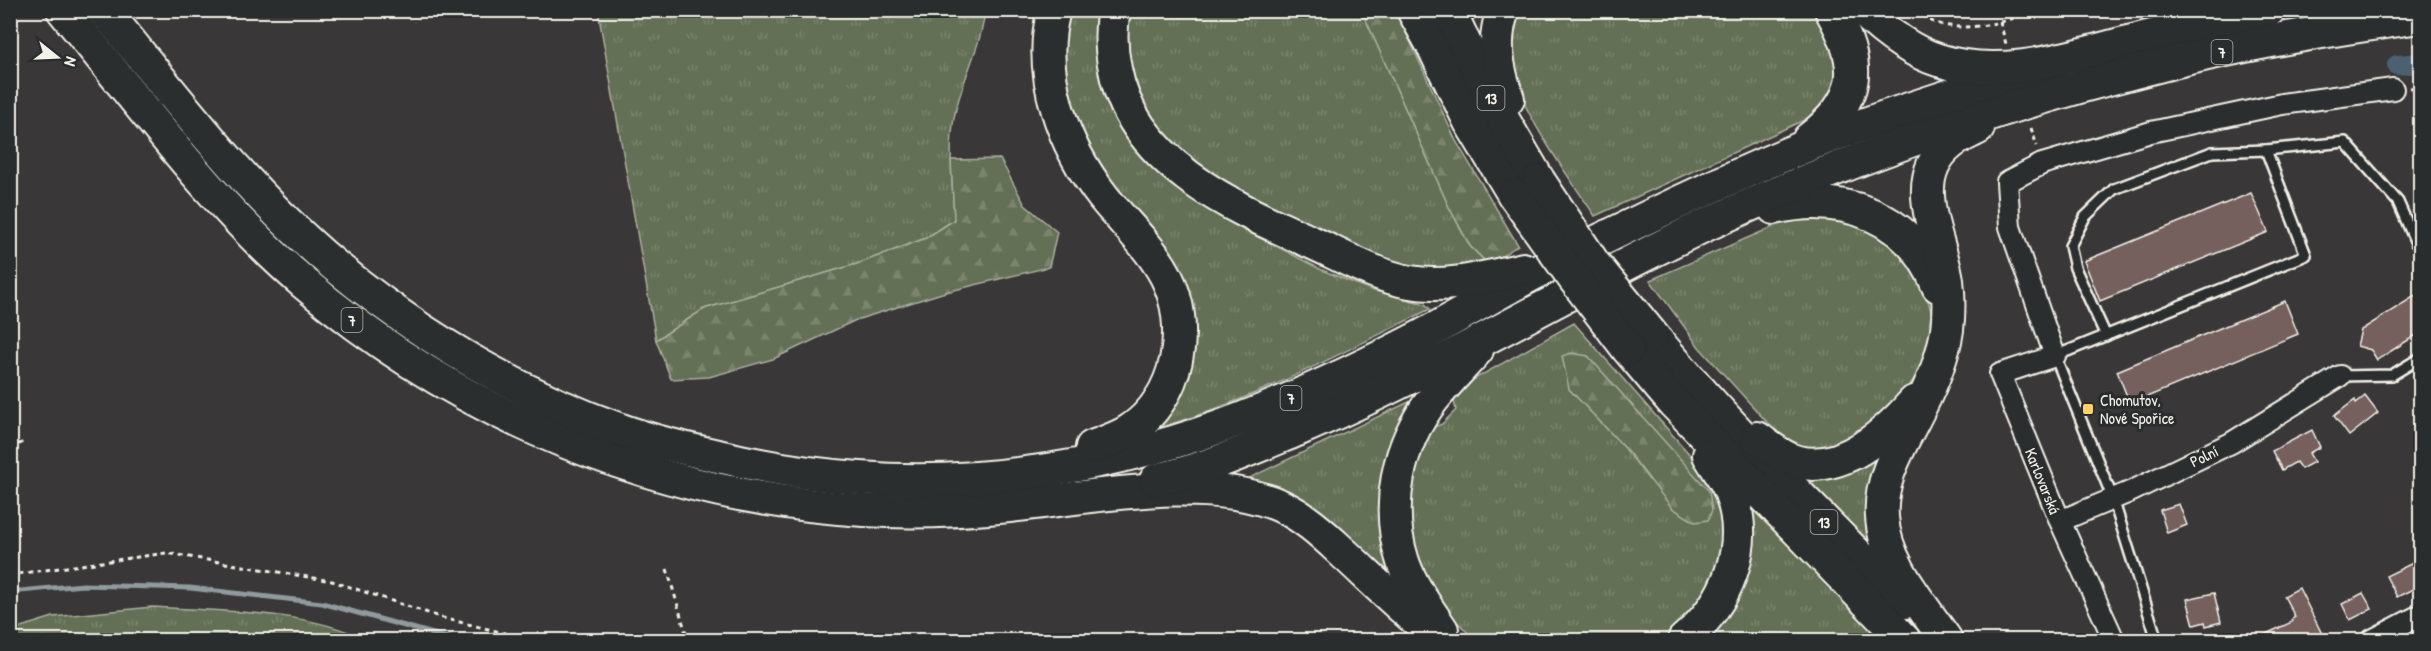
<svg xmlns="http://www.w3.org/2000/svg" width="2431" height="651" font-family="'Patrick Hand',sans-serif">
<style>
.grass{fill:url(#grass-tufts);stroke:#acb09f;stroke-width:1.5;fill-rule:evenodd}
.forest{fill:url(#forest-firs);stroke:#acb09f;stroke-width:1.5}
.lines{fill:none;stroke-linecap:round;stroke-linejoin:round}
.stream{stroke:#8f9b9f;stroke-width:5}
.canal{stroke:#4c616f;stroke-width:20}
.building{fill:#74615d;stroke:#f4f1e8;stroke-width:1.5}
.service-casing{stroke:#f4f1e8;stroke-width:14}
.minor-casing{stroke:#f4f1e8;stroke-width:24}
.trunk-casing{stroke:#f4f1e8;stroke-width:36}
.path{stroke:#f4f1e8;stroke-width:3;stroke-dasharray:4.5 4.5;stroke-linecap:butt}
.service{stroke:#2a2d2e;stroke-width:9}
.minor{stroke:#2a2d2e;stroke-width:20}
.trunk{stroke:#2a2d2e;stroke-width:32}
.trunk-bridge-casing{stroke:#f4f1e8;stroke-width:36;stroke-linecap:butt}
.trunk-bridge{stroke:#2a2d2e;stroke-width:32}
.poi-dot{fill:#ffd166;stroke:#2a2d2e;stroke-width:2}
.labels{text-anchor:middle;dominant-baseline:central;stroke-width:6;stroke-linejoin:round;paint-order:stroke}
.shield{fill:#2a2d2e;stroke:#b7b6b0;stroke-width:1.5}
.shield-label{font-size:15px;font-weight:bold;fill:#f4f1e8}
.poi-label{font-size:16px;fill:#f4f1e8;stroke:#2a2d2e;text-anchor:start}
.street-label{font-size:16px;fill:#f4f1e8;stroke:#2a2d2e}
</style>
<defs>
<pattern id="grass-tufts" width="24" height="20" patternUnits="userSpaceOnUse" patternTransform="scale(1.5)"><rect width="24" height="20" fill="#646f56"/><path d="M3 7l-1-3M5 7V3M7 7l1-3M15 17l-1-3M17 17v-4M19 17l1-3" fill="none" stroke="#7b846e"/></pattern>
<pattern id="forest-firs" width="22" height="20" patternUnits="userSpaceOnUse" patternTransform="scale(1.5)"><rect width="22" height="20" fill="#646f56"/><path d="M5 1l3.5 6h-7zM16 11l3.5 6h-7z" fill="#7b846e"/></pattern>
</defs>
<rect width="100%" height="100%" fill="#393737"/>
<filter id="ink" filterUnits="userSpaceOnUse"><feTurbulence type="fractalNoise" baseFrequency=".0167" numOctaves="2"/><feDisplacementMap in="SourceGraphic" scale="12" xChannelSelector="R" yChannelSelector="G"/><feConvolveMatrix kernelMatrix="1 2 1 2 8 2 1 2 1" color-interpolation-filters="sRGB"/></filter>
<g filter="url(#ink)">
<g class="grass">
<path d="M 598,11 L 985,11 C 981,48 961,81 954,118 C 948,151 953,186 954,220 L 926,238 L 860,263 L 704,309 L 656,340 Z"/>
<path d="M 1069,11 L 1103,11 L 1151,165 L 1186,195 L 1245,230 L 1322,270 L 1371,290 L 1425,304 L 1430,309 C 1340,354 1252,401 1155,429 C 1168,412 1181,395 1189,375 C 1195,359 1196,342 1195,325 C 1190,251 1125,213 1091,152 C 1068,110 1057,57 1069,11 Z"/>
<polygon points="1126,11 1362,11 1449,207 1470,246 1489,265 1442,272 1389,266 1210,179 1153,126 1127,75"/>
<path d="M 1516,11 L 1815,11 L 1836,48 L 1836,88 L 1815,115 L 1595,216 C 1569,177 1513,102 1509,57 C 1508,42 1514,25 1516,11 Z"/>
<path d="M 1830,216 C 1845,222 1864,226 1878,234 C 1892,242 1904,256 1913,270 C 1924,287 1933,308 1933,330 C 1932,376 1867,440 1823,449 C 1810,452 1796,446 1784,441 L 1699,347 L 1650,280 L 1796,217 Z"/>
<path d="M 1574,323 L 1713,481 L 1719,495 L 1725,555 L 1694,617 L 1666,640 L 1479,640 L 1468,633 L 1439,603 L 1419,559 L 1412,528 L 1410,498 L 1413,468 L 1431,428 L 1442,424 L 1456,410 L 1454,401 L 1469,382 ZM 1569,389 L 1712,510 L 1649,480 L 1625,448 Z"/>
<polygon points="1413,400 1391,454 1395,582 1290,493 1247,479"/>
<polygon points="1891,441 1880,553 1799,474"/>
<path d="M 1754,511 L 1883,640 L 1708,640 C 1747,592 1754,573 1754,511 Z"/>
<path d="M 152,607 C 219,611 307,610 367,640 L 11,640 L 11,630 L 53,617 Z"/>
</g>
<g class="forest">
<polygon points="1362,11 1396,11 1456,141 1518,245 1489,265 1470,246 1449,207"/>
<polygon points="1000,159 1025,205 1057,232 1049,267 942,293 856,320 773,359 709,377 671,379 656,340 704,309 860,263 926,238 954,220 951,160"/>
<polygon points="1572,353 1588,356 1709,491 1712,510 1708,520 1695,522 1672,508 1625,448 1569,389 1562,356"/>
</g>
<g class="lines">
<polyline class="stream" points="10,592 83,585 190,588 322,603 455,640"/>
<polyline class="canal" points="2397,65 2420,63"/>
</g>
<g class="building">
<polygon points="2251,193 2268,232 2100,301 2084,261"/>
<polygon points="2421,292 2421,332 2377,360 2371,350 2357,346 2361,330"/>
<polygon points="2285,301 2298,334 2130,404 2117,371"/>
<polygon points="2365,396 2378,413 2349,436 2334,416 2355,400 2356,403"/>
<polygon points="2312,430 2320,447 2309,453 2314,462 2301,469 2296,462 2282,470 2272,451"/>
<polygon points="2179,504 2187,525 2167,533 2160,510"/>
<polygon points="2421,559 2421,585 2397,597 2386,576"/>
<polygon points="2299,588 2322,634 2309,640 2253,640 2292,622 2291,620 2295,617 2284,596"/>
<polygon points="2214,593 2221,622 2206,626 2205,622 2194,625 2187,599"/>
<polygon points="2363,593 2372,609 2350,620 2342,604"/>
</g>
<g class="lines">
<g class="service-casing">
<g id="service">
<polyline points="2106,336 2075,268 2070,246 2085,217 2114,189 2212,152 2266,150"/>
<polyline points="2340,376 2392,375 2420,358"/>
<polyline points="2157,640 2113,499 2055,356 2306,255 2266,150 2345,142 2398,202 2416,243 2420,247"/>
</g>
</g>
<g class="minor-casing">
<g id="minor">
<polyline points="2060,521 2132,491 2231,443 2340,376"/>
<polyline points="2114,640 2060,521 2000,374 2055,356 2010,227 2007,182 2042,164 2151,132 2282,104 2393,89"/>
<polyline points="2372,640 2420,615"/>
</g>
</g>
<g class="trunk-casing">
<g id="trunk">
<path d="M 63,10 C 138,101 215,207 304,283 C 460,416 659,498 864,510 C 912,513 961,511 1009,506 C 1087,498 1208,473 1281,506 C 1303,516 1322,533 1339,549 C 1373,580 1405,613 1442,640"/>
<path d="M 104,10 C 177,99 246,191 334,265 C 419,335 517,393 621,430 C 652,441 685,449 718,456 C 764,467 812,475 860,478 C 984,488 1125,464 1241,419 C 1303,395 1363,367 1422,336 C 1468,311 1512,284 1558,261 C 1634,223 1711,186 1789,153 C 1878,116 1971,90 2062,59"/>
<path d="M 1054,10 C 1036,75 1064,147 1104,198 C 1124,223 1151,247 1166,276 C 1192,326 1179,399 1129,431 C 1118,438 1105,442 1092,447"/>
<path d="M 1114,10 C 1110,30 1111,50 1115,69 C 1132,164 1235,208 1313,243 C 1344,257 1376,276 1410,282 C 1446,289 1487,277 1523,269"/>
<polyline points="1413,10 1432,44 1470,122 1514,195"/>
<polyline points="1449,10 1491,99 1539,181"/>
<path d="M 1503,10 C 1492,41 1497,69 1508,99"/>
<path d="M 1862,10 C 1884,31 1909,51 1938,60 C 2006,82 2078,54 2144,38 C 2185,27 2227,19 2269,10"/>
<path d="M 1809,139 C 1861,99 1863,66 1831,10"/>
<path d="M 1774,208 C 1843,192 1911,216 1938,286"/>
<path d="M 1652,335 C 1731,429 1818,515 1905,602"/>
<polyline points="1628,349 1673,402 1904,640"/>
<path d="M 1757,438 C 1770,447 1782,458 1798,462 C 1842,473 1887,433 1914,402"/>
<path d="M 1156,480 C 1204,470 1251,449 1297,430 C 1439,370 1570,288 1710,223 C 1850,158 1997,107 2146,69 C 2236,45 2329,30 2420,17"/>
<path d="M 1442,630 C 1428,609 1411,586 1403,562 C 1385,507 1397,444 1434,398 C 1447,382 1463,366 1477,350"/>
<path d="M 1684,640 C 1726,604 1752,547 1730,491 C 1725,478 1716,467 1709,455"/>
<path d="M 1946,640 C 1921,603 1885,564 1882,517 C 1879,477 1901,446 1918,411 C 1931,386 1943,358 1947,330 C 1949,313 1949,297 1947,280 C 1940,236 1906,179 1950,144 C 1958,137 1969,133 1978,128"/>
</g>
</g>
<g class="path">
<path d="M 1915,10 C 1922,14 1929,21 1936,23 C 1970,34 2008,20 2040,10"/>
<polyline points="2000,22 2006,44"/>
<polyline points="2410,88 2420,87"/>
<polyline points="2031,128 2037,146"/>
<polyline points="10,448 24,442"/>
<polyline points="667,569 688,640"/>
<polyline points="10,575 166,553 332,581 443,618 533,640"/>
</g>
<use href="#service" class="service"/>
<use href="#minor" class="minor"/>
<use href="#trunk" class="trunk"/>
<g class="trunk-bridge-casing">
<g id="trunk-bridge">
<polyline points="1539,181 1594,264 1652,335"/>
<polyline points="1514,195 1573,277 1628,349"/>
</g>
</g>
<use href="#trunk-bridge" class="trunk-bridge"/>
</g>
</g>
<rect class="poi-dot" x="2082" y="403" width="12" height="12" rx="3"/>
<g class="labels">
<g class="shield">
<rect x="2211.5" y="40" width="21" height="24" rx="4.5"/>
<rect x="1477.5" y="86" width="27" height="24" rx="4.5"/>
<rect x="341.5" y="308" width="21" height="24" rx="4.5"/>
<rect x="1280.5" y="386" width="21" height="24" rx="4.5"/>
<rect x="1810.5" y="510" width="27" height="24" rx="4.5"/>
</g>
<g class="shield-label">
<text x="2222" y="52">7</text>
<text x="1491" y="98">13</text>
<text x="352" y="320">7</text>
<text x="1291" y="398">7</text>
<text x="1824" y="522">13</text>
</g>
<g class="poi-label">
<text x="2100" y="400">Chomutov,<tspan x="2100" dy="18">Nové Spořice</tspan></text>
</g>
<g class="street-label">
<text transform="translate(2204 456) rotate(-26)">Polní</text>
<text transform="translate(2043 481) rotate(68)">Karlovarská</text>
</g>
</g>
<rect width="2431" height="651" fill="none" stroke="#2a2d2e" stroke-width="36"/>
<rect x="18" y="18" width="2395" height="615" fill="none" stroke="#f4f1e8" stroke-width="2" filter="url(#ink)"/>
<g transform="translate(57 57) rotate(108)" stroke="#2a2d2e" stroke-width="4.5" paint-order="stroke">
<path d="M0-4.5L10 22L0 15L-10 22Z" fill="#f4f1e8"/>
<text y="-9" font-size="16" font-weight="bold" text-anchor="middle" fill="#f4f1e8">N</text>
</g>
</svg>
